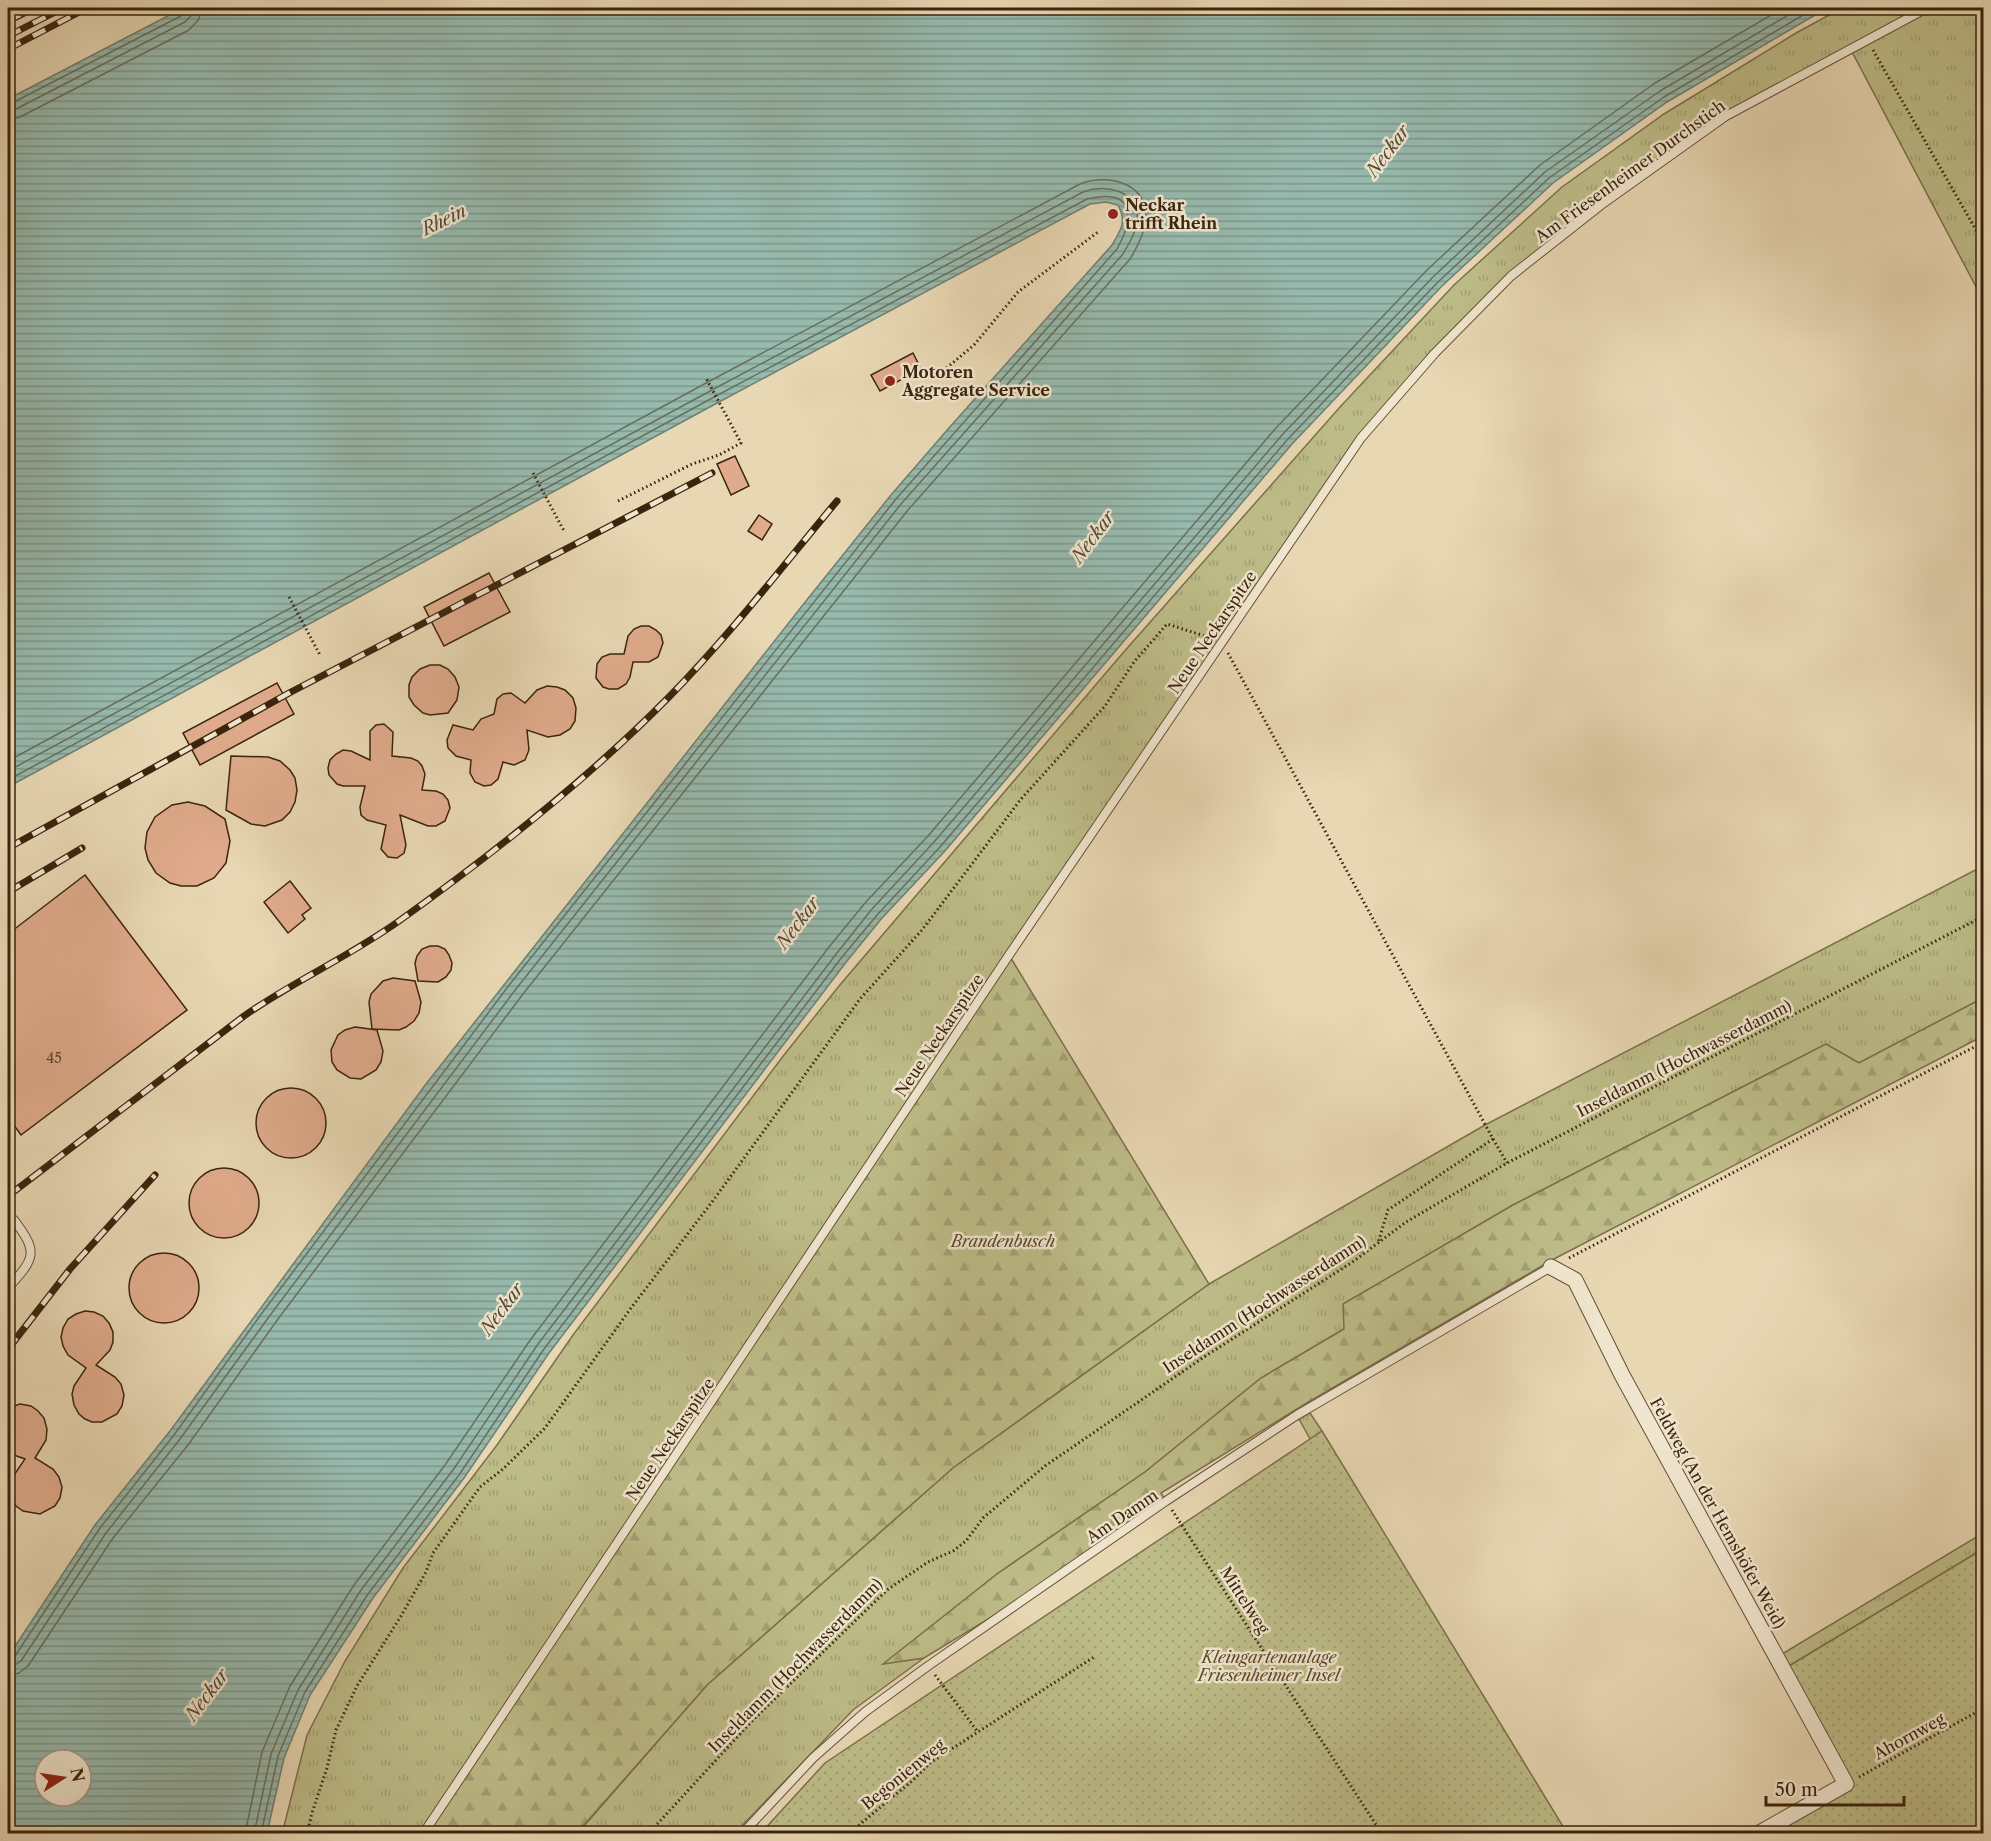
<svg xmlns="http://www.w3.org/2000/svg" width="1991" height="1841" font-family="'Libre Caslon Text',serif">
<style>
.grass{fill:url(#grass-tufts);stroke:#7c704a;stroke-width:1.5}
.forest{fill:url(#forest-firs);stroke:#7c704a;stroke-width:1.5}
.park{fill:url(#park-dots);stroke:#7c704a;stroke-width:1.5}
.water{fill:url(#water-rules);stroke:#727e6d;stroke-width:1.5;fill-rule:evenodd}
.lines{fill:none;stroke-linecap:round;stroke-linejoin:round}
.shore{stroke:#696f5d;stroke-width:1.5}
.building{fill:#e0ab8c;stroke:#3b240c;stroke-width:1.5}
.lane-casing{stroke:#665136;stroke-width:10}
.street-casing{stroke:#665136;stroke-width:17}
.path{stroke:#3b240c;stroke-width:3;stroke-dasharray:1.5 3;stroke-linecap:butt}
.lane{stroke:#f0e5ce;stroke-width:8}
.street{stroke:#f0e5ce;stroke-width:15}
.rail-casing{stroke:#3b240c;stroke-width:7}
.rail{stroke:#f0e5ce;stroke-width:4.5;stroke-dasharray:14;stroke-linecap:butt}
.poi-dot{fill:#8f2418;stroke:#f0e5ce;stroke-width:2}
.labels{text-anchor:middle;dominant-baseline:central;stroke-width:5;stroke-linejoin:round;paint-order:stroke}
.number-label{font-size:14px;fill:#64462c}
.street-label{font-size:16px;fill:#3b240c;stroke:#f0e5ce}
.poi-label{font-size:16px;font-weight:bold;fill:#3b240c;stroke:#f0e5ce;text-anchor:start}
.park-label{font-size:16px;font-style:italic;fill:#5c4a2b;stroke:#f0e5ce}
.water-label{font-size:18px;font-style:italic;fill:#524a34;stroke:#f0e5ce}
</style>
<defs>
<pattern id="grass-tufts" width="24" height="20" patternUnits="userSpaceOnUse" patternTransform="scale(1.5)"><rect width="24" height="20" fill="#bdbc88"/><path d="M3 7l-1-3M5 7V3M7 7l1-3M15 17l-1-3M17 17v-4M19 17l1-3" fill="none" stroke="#a3a174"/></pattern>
<pattern id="forest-firs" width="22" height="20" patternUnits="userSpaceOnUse" patternTransform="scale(1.5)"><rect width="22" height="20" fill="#bdbc88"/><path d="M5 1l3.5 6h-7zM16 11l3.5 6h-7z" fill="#a3a174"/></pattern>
<pattern id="park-dots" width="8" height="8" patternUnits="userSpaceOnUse" patternTransform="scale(1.5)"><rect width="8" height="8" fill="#bdbc88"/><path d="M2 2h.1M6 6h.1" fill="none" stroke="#a3a174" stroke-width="1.8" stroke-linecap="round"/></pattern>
<pattern id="water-rules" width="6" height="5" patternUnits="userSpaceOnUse" patternTransform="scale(1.5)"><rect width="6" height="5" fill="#97baae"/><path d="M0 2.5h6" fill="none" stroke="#7c978c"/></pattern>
</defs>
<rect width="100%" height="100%" fill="#e8d7b3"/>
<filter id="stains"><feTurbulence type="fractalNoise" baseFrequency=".00333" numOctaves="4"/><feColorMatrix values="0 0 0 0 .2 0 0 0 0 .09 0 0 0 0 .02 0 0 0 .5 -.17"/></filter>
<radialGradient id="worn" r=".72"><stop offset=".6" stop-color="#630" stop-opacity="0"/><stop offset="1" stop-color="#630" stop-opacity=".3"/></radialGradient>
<g class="grass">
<polygon points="1842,8 1924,8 1882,34 1933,8 1983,8 1983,300 1851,50 1726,116 1511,276 1361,438 423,1833 282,1834 307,1735 345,1661 403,1568 497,1445 573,1335 784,1055 839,986 1122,654 1340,407 1454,285 1562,187 1664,114 1796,33"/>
<polygon points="1983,866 1983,998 1859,1063 1826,1044 1513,1205 1344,1304 1344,1329 1261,1378 1145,1472 997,1574 885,1663 924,1658 853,1710 735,1833 577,1834 707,1685 954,1467 1209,1284 1485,1125"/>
<polygon points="1310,1413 1322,1431 1310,1439 1299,1419"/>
<polygon points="1983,1533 1983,1549 1789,1666 1782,1654"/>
</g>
<g class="forest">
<polygon points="1009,955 1209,1284 954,1467 707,1685 577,1833 423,1834"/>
<polygon points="1983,998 1983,1036 1552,1260 1305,1404 1161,1493 1166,1501 1054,1579 924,1658 883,1664 997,1574 1145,1472 1261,1378 1344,1329 1343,1304 1513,1205 1826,1044 1859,1063"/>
</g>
<g class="park">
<polygon points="1322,1431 1567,1833 761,1833 825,1763"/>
<polygon points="1983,1549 1983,1833 1770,1834 1854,1786 1789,1666"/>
</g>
<path class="water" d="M 183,8 L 1827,8 L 1667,102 L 1553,183 L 1442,286 L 1292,444 L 944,852 L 882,918 L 847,961 L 549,1353 L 464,1478 L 373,1598 L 310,1695 L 284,1758 L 267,1833 L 8,1833 L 8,1657 L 95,1525 L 170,1431 L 426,1084 L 802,606 L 891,495 L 948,429 L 1112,245 C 1121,230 1127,222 1118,205 L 1106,202 L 1090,204 L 719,402 L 8,787 L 8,99 ZM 45,1760 L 81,1760 L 81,1796 L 45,1796 Z"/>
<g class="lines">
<g class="shore">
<polyline points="8,103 12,103 181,16 184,12 184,8"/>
<polyline points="8,111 16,109 185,22 191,16 192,8"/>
<polyline points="8,120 20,117 189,30 199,19 201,8"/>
<path d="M 8,761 L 708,382 L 1080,184 C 1105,174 1145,181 1146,215 C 1146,231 1138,246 1130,259 L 908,510 L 523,994 L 278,1319 L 188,1445 L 113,1538 L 28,1666 L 19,1673 L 8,1676"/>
<path d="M 8,771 L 712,390 L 1083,192 C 1103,185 1133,188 1137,214 C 1139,228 1130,242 1123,254 L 901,504 L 516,989 L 271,1314 L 180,1439 L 106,1533 L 21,1661 L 15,1665 L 8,1667"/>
<path d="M 8,780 L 716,396 L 1087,199 C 1133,188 1136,215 1117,249 L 896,499 L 510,984 L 265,1309 L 174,1435 L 100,1528 L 15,1656 L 8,1659"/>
<polyline points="245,1834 262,1752 290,1686 354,1585 445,1465 531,1339 829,947 865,903 928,836 1275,429 1427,270 1540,165 1655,83 1783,8"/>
<polyline points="254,1834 271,1754 298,1690 361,1590 453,1470 538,1344 837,953 872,909 934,842 1282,435 1433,277 1545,172 1660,91 1800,8"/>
<polyline points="261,1834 278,1756 305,1692 368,1594 459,1475 544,1349 842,957 878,914 940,847 1287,440 1438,282 1549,178 1664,97 1815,8"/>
</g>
</g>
<g class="building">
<polygon points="913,353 921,369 880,391 871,375"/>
<polygon points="735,456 749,486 731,495 717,464"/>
<polygon points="759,515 772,524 762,540 748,531"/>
<polygon points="489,573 510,612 444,646 424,607"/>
<polygon points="641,626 649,626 656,630 661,635 663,643 658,657 649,662 633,662 630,677 626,684 618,689 609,689 603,687 596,678 597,664 602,657 610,654 624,654 628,636 634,629"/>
<polygon points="430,665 440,665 448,669 455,677 459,687 457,700 448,713 430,715 423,713 414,705 409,697 409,685 412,677 420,669"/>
<polygon points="277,683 294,714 200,765 183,733"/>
<polygon points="547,686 557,687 565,690 573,698 576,708 575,721 570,729 560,735 548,737 527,730 529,750 525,760 514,765 503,762 498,779 491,785 484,786 475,782 470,773 471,760 456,756 448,748 447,740 453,725 473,730 481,719 494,714 497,699 503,694 511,693 525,703 537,690"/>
<polygon points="384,724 393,732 392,756 411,758 418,761 422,766 425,774 422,790 436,791 443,794 448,800 450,808 445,821 436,826 428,826 400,815 406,845 404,853 397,858 388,857 381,849 386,825 367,820 361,815 360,807 365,786 343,786 337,784 329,775 328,768 330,760 336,754 343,750 351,751 370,760 370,731 376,725"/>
<polygon points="231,756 268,757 280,761 290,770 295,778 297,790 295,802 290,812 282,820 265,826 251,824 226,810"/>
<polygon points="188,802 205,806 225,819 230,841 226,863 214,878 197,886 181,886 170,883 156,873 148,860 145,848 147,832 155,817 172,805"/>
<polygon points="85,875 187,1010 21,1135 8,1117 8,934"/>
<polygon points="290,881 311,908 302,915 305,919 288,933 264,902"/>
<polygon points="430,946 438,946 445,949 449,955 452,963 451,970 446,977 438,982 418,981 415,963 417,956 422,949"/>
<polygon points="393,978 415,981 421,1002 419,1013 414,1021 406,1027 399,1030 372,1029 369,1002 371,994 383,981"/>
<polygon points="355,1027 377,1030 383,1051 381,1062 376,1070 361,1079 350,1078 337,1070 332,1062 331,1050 338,1035 345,1030"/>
<circle cx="291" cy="1123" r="35"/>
<circle cx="224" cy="1203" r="35"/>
<circle cx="164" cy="1288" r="35"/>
<polygon points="85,1311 94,1312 103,1316 109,1323 113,1332 113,1342 110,1350 96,1365 115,1377 121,1384 124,1395 122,1406 117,1414 102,1422 92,1422 85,1419 79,1414 74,1405 72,1394 74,1386 86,1368 68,1355 63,1346 61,1337 63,1328 68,1319 76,1314"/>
<polygon points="20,1404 31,1406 38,1411 44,1418 47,1429 46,1440 35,1458 53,1469 59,1477 62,1487 60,1498 55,1506 40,1514 23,1511 16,1506 12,1498 10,1486 12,1478 25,1459 8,1453 8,1408"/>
</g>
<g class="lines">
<g class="lane-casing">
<g id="lane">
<path d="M 8,1288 C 35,1258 39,1253 14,1220"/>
<polyline points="423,1834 1009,955 1361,438 1435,353 1511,276 1601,205 1726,116 1927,8"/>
<polyline points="742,1834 813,1758 865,1712 928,1666 1166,1501 1297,1415 1551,1267"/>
</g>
</g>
<g class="street-casing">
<polyline id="street" points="1551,1267 1575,1280 1622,1375 1846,1784 1758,1834"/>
</g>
<g class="path">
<polyline points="1873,50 1984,244"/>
<polyline points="943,371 974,345 1018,292 1098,232"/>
<polyline points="533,473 564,531"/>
<polyline points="618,501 692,464 719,455 741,443 706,378"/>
<polyline points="289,597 320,655"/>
<polyline points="1228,653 1493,1139 1388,1210 1378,1243"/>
<polyline points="1493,1139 1507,1163"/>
<polyline points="1569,1258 1984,1042"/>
<polyline points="1172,1510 1382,1834"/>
<polyline points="935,1675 978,1732"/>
<polyline points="1859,1777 1984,1708"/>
<polyline points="307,1834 312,1813 327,1768 336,1730 357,1686 401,1616 426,1572 433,1553 480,1487 503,1469 545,1428 631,1308 712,1202 860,999 922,930 1021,799 1105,706 1134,662 1167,624 1211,638"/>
<polyline points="648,1834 752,1721 887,1590 928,1562 953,1551 966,1541 983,1518 1045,1466 1204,1357 1354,1261 1406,1222 1507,1163 1984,916"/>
<polyline points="861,1834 852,1831 913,1780 930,1763 1094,1657"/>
</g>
<use href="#lane" class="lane"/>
<use href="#street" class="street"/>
<g class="rail-casing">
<g id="rail">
<polyline points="8,21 34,8"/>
<polyline points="8,36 63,8"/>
<polyline points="8,49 87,8"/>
<polyline points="8,848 291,692 712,473"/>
<polyline points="8,892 82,848"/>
<path d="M 8,1196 L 244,1016 C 294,981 350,956 399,921 C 494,853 587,780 669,697 C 729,636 782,567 837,501"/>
<polyline points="8,1349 70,1269 155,1175"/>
</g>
</g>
<use href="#rail" class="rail"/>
</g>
<g class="poi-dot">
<circle cx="1113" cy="214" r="6"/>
<circle cx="890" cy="381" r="6"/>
</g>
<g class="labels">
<g class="number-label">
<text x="54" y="1058">45</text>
</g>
<g class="street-label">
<text transform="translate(1630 171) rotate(-36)">Am Friesenheimer Durchstich</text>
<text transform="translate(1212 632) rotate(-56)">Neue Neckarspitze</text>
<text transform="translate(939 1035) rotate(-56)">Neue Neckarspitze</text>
<text transform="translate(1684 1058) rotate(-27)">Inseldamm (Hochwasserdamm)</text>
<text transform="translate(1264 1304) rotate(-33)">Inseldamm (Hochwasserdamm)</text>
<text transform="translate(670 1439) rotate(-56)">Neue Neckarspitze</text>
<text transform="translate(1718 1513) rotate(61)">Feldweg (An der Hemshöfer Weid)</text>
<text transform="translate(1122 1516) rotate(-34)">Am Damm</text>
<text transform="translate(1245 1600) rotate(57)">Mittelweg</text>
<text transform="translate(795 1665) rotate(-45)">Inseldamm (Hochwasserdamm)</text>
<text transform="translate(1909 1736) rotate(-29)">Ahornweg</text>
<text transform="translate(903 1774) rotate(-39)">Begonienweg</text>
</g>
<g class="poi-label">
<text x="1125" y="205">Neckar<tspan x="1125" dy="18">trifft Rhein</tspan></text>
<text x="902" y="372">Motoren<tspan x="902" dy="18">Aggregate Service</tspan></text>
</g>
<g class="park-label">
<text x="1003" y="1241">Brandenbusch</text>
<text x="1269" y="1657">Kleingartenanlage<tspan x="1269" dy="18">Friesenheimer Insel</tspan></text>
</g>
<g class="water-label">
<text transform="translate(1388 151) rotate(-53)">Neckar</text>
<text transform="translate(444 220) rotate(-26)">Rhein</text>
<text transform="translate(1093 537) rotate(-53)">Neckar</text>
<text transform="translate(798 923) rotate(-53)">Neckar</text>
<text transform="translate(502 1309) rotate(-53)">Neckar</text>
<text transform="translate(207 1695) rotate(-53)">Neckar</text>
</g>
</g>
<rect width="1991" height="1841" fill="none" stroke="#e8d7b3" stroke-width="30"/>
<rect x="9" y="9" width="1973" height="1823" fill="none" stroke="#3b240c" stroke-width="3"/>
<rect x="15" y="15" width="1961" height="1811" fill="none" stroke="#3b240c" stroke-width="1.5"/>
<g transform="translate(63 1778) rotate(78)"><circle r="28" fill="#f0e5ce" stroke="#a89880" stroke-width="1.5"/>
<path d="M0-4.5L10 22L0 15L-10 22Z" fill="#8f2418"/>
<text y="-9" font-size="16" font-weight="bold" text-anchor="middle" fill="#3b240c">N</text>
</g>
<path d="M1766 1796v9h138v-9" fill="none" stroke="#3b240c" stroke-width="3"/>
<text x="1775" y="1796" font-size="18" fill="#3b240c" stroke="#f0e5ce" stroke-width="4.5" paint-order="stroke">50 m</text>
<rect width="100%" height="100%" filter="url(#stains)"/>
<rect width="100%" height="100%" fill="url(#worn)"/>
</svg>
